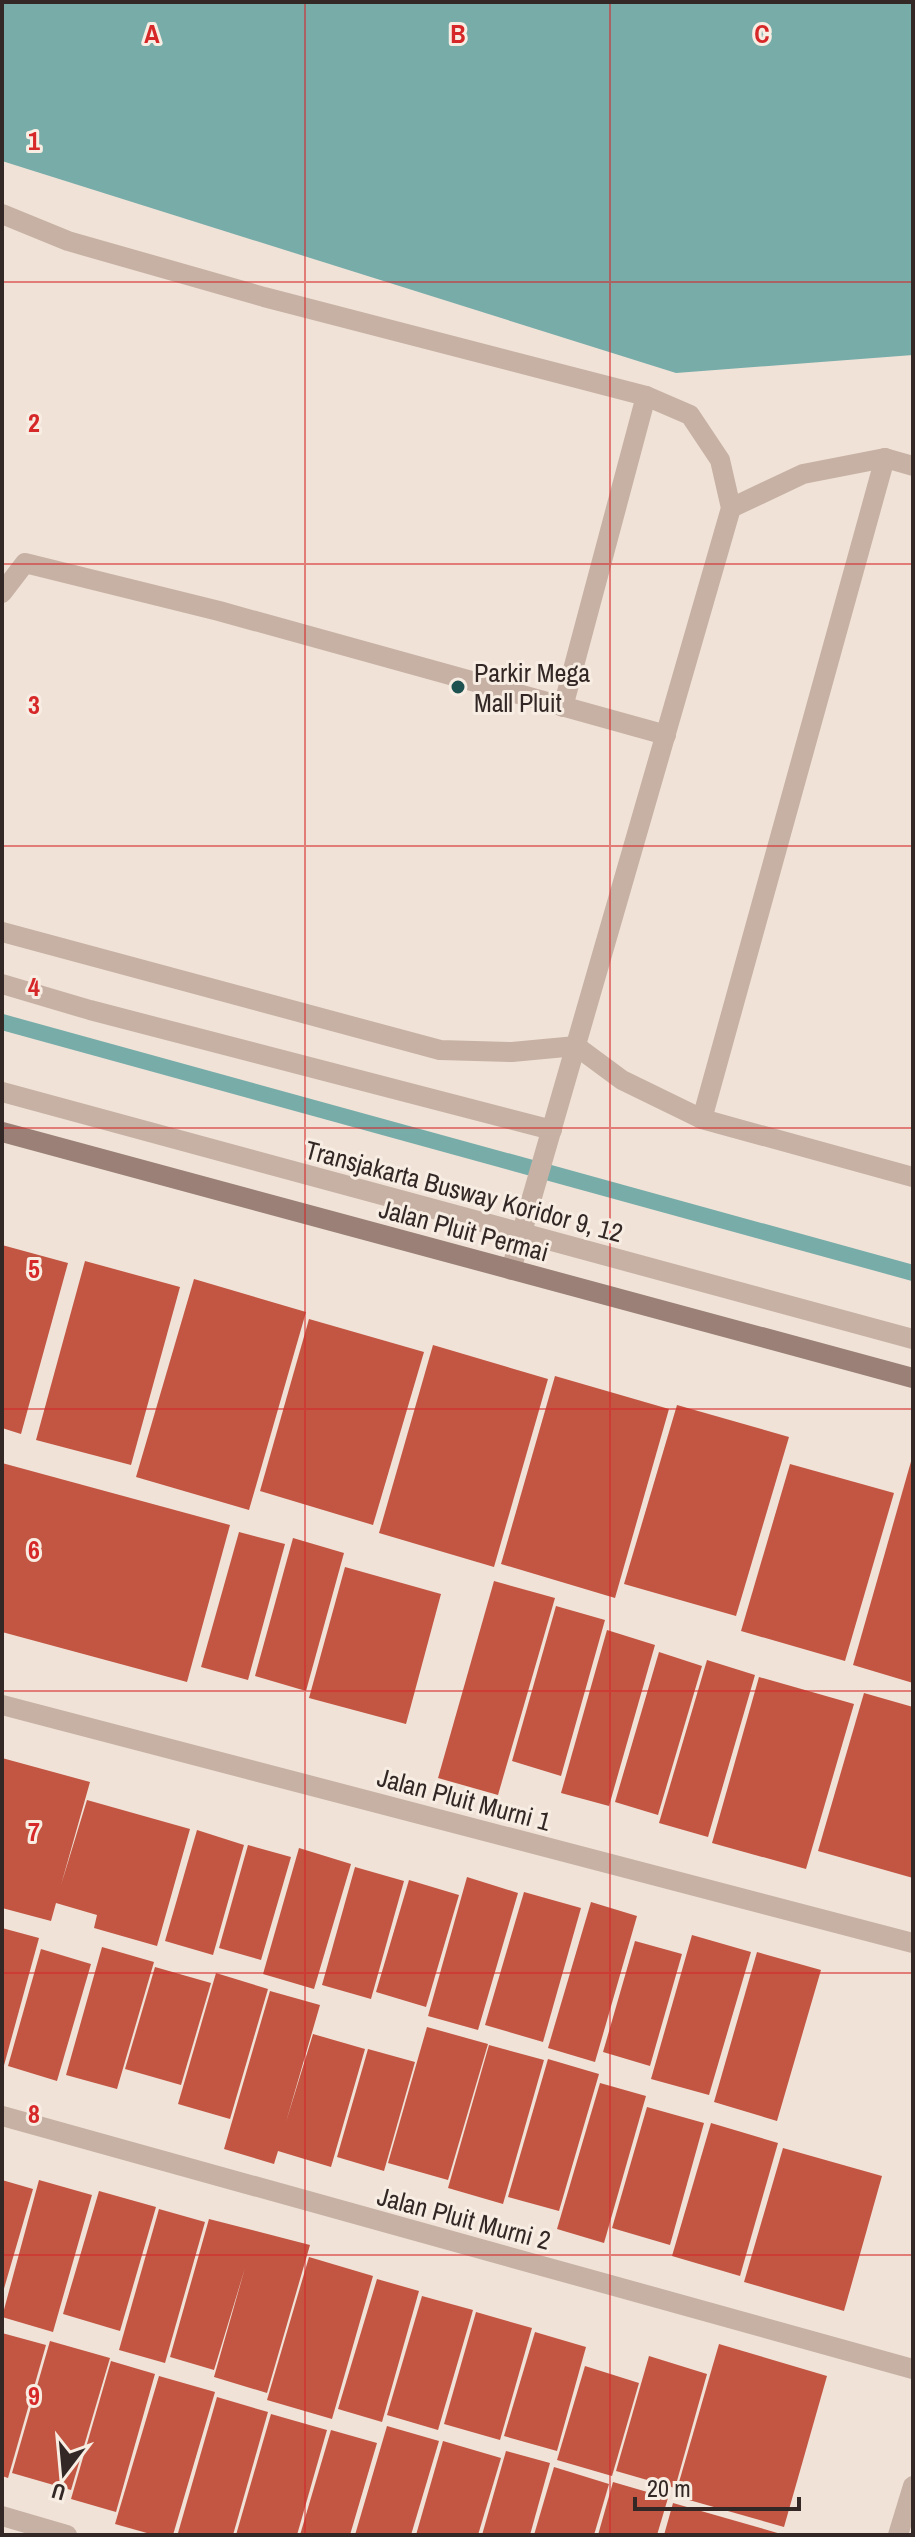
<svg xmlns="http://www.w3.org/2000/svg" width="915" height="2537" font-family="'Archivo Narrow',sans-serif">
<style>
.water{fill:#77aca9}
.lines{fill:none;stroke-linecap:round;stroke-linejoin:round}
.stream{stroke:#77aca9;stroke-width:16}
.building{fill:#c25643}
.lane{stroke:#c7b1a4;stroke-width:20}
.street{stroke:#c7b1a4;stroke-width:20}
.secondary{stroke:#9a8076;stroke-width:20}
.grid{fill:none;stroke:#d62828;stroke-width:2;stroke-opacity:0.55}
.poi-dot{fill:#1d5251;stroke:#f8ede3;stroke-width:3}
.labels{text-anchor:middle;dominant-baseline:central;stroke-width:6;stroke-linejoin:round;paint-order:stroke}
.poi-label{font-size:26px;fill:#332825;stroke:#f8ede3;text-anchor:start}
.street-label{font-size:26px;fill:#332825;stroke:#f8ede3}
.grid-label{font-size:26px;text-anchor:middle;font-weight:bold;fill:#d62828;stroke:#f8ede3;stroke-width:6;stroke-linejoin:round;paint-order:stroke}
</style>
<rect width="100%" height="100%" fill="#f0e2d7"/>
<polygon class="water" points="2,2 913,2 913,355 676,373 2,161"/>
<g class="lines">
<polyline class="stream" points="2,1022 913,1273"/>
</g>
<g class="building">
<polygon points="2,1245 68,1263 21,1434 2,1428"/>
<polygon points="85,1261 180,1287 131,1465 36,1440"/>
<polygon points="194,1279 306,1312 249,1510 136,1477"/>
<polygon points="309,1319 424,1352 373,1525 260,1491"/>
<polygon points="433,1345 548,1379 494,1567 379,1533"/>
<polygon points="555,1376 669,1409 615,1598 501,1564"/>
<polygon points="677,1405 789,1437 736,1616 624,1584"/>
<polygon points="912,1458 913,1458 913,1683 853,1665"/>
<polygon points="2,1463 230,1525 187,1682 2,1632"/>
<polygon points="790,1464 894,1493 845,1661 741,1631"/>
<polygon points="239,1532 285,1544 248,1680 201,1667"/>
<polygon points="293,1538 344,1553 306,1691 255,1676"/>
<polygon points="345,1567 441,1594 406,1724 309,1698"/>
<polygon points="494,1581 555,1598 498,1795 438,1778"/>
<polygon points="556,1606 605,1620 561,1776 512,1761"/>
<polygon points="607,1630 655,1645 609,1806 561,1793"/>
<polygon points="659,1652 702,1666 658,1815 615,1802"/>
<polygon points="707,1660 755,1675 708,1837 659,1823"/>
<polygon points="759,1677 854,1704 806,1869 712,1843"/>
<polygon points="864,1693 913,1707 913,1878 818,1851"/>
<polygon points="2,1758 90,1782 61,1885 87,1800 190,1829 157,1946 94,1928 97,1915 56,1903 51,1921 2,1908"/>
<polygon points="197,1830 244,1845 213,1955 165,1941"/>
<polygon points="248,1845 291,1857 261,1960 219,1948"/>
<polygon points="299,1848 351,1864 314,1989 263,1974"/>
<polygon points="355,1867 404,1881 371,1999 322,1985"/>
<polygon points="467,1877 518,1893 478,2030 428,2016"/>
<polygon points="409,1880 459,1895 426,2007 376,1992"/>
<polygon points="524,1892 581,1908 543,2042 485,2025"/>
<polygon points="591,1902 637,1916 595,2062 548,2048"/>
<polygon points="2,1928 39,1938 3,2069 2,2069"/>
<polygon points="692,1935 751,1952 709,2095 651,2079"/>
<polygon points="635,1941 682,1954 650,2066 603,2052"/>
<polygon points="102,1947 154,1962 117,2089 66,2075"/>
<polygon points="41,1949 91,1964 57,2081 8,2066"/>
<polygon points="757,1952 821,1970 777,2121 714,2102"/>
<polygon points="155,1967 211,1983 181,2085 125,2069"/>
<polygon points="216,1973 268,1989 230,2119 178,2104"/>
<polygon points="270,1991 320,2005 286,2122 313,2034 365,2049 331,2167 278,2151 274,2164 224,2149"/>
<polygon points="427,2027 488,2044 448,2180 388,2163"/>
<polygon points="489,2045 544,2060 503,2204 448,2188"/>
<polygon points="368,2049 415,2062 384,2171 337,2157"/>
<polygon points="548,2059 599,2074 559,2211 508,2197"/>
<polygon points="600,2083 646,2096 604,2243 557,2229"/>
<polygon points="647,2107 704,2123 670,2245 612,2228"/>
<polygon points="711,2123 778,2143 740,2276 672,2256"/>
<polygon points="783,2148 882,2176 844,2311 744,2282"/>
<polygon points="2,2180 33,2189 3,2292 2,2292"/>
<polygon points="39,2180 92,2195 53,2332 2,2317"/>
<polygon points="99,2191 156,2207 120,2331 63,2314"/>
<polygon points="159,2209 205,2222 165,2363 119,2350"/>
<polygon points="209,2219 310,2245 267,2393 214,2377 245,2268 214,2370 170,2357"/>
<polygon points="309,2257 373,2276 332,2419 267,2400"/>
<polygon points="377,2279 419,2291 382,2422 338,2409"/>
<polygon points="422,2296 473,2310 438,2430 387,2415"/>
<polygon points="476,2312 532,2328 500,2440 444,2424"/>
<polygon points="535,2332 586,2347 557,2451 504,2436"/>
<polygon points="2,2333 46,2345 8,2478 2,2476"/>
<polygon points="50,2341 110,2358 71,2490 12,2473"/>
<polygon points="719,2344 827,2376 784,2527 675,2496"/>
<polygon points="649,2356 707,2374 675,2488 616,2471"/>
<polygon points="111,2361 155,2374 116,2512 71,2499"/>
<polygon points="585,2366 639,2383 612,2476 557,2460"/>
<polygon points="159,2376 215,2392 173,2535 154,2535 115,2524"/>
<polygon points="217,2397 268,2412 233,2535 183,2535 178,2533"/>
<polygon points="271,2414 327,2430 297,2535 236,2535"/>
<polygon points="387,2426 439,2441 411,2535 355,2535"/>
<polygon points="331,2430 377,2443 350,2535 300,2535"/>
<polygon points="443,2441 501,2458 478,2535 416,2535"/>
<polygon points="506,2451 550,2463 530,2535 482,2535"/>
<polygon points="554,2467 609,2484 594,2535 534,2535"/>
<polygon points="613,2482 668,2498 657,2535 598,2535"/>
<polygon points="673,2503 781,2534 781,2535 664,2535"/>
</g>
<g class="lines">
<g class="lane">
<polyline points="2,214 68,241 264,297 646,396 690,415 720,460 731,508 511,1270"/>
<polyline points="731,508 803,474 885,458 913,466"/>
<polyline points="2,593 25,563 219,611 666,735"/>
<polyline points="563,707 646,396"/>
<polyline points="2,932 440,1050 512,1052 576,1046 622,1080 702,1119 913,1177"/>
<polyline points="2,984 90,1010 552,1130"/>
<polyline points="2,1092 913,1339"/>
<polyline points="702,1119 885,458"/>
</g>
<g class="street">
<polyline points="2,1705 913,1943"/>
<polyline points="2,2116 913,2369"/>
<polyline points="2,2516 67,2535"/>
<polyline points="898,2535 913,2486"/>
</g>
<polyline class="secondary" points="2,1132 913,1378"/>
</g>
<path class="grid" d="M 305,2 L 305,2535M 610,2 L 610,2535M 2,282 L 913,282M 2,564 L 913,564M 2,846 L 913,846M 2,1128 L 913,1128M 2,1409 L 913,1409M 2,1691 L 913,1691M 2,1973 L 913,1973M 2,2255 L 913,2255"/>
<circle class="poi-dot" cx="458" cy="687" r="8"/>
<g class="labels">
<g class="poi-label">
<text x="474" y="672">Parkir Mega<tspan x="474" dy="30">Mall Pluit</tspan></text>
</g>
<g class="street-label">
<text transform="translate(464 1191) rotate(15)">Transjakarta Busway Koridor 9, 12</text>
<text transform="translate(464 1230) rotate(15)">Jalan Pluit Permai</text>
<text transform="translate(464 1799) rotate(15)">Jalan Pluit Murni 1</text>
<text transform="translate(464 2218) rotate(15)">Jalan Pluit Murni 2</text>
</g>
</g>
<g class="grid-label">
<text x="152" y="43">A</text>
<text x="458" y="43">B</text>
<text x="762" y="43">C</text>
<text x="34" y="150">1</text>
<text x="34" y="432">2</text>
<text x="34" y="714">3</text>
<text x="34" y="996">4</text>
<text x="34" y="1278">5</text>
<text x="34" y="1559">6</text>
<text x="34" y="1841">7</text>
<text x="34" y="2123">8</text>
<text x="34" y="2405">9</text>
</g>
<rect width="915" height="2537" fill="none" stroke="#332825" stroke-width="8"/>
<g transform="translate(64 2473) rotate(196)" stroke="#f8ede3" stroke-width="6" paint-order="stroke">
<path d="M0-6L14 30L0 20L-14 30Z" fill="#332825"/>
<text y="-12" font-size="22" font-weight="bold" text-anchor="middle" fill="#332825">U</text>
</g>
<path d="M635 2497v12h164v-12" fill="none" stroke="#332825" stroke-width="4"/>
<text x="647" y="2497" font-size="24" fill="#332825" stroke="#f8ede3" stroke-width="6" paint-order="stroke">20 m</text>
</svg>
